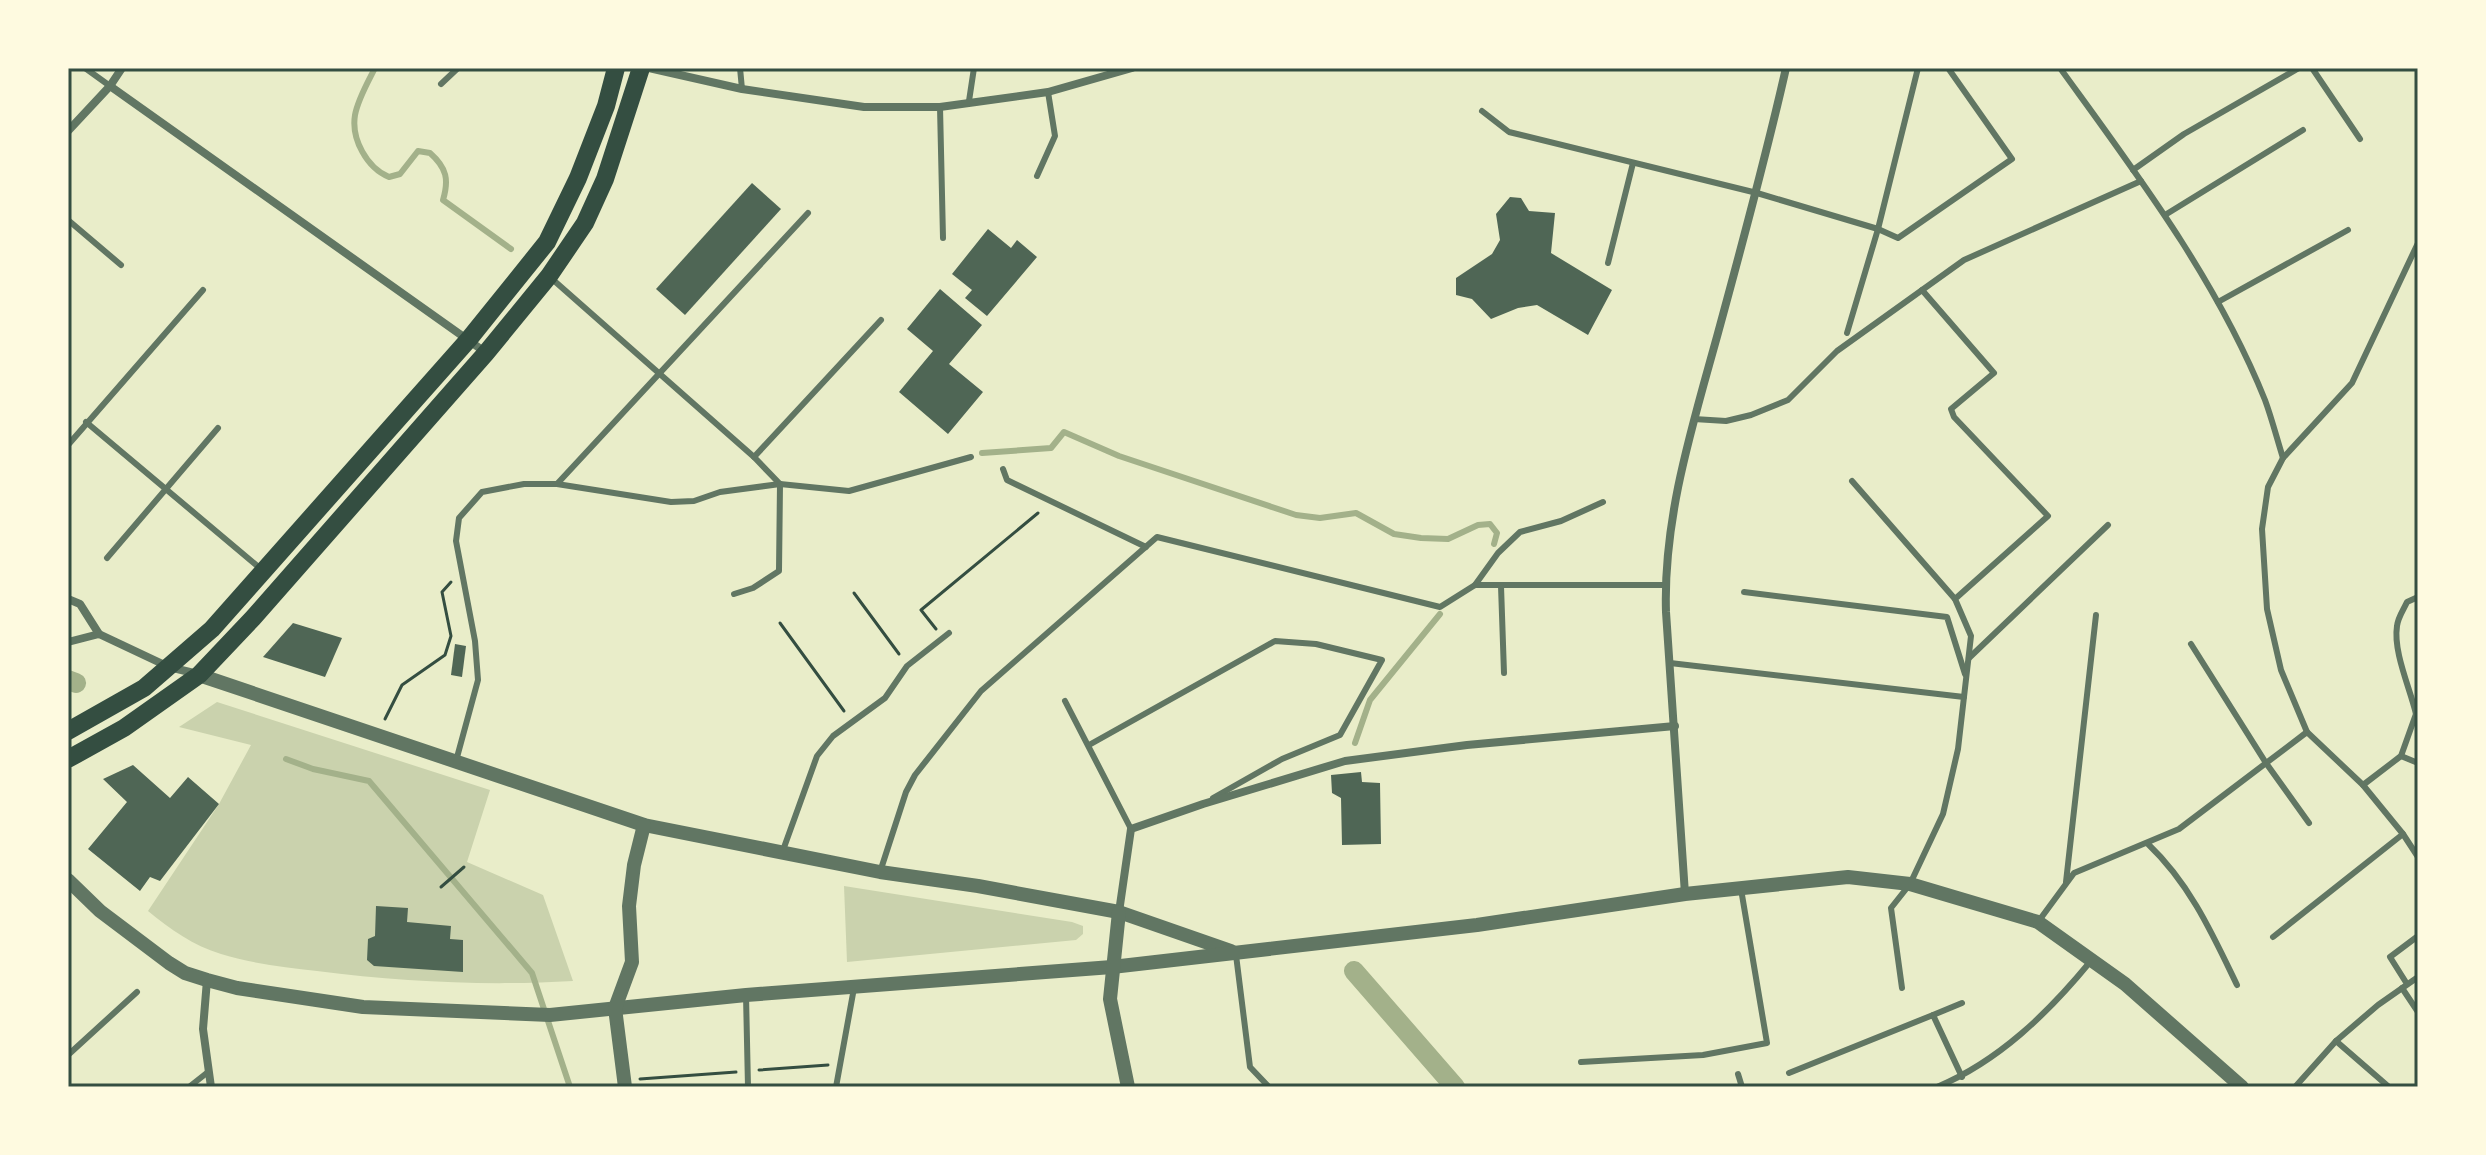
<svg xmlns="http://www.w3.org/2000/svg" width="2486" height="1155" font-family="Signika,sans-serif">
<style>
.green{fill:#cad2ad}
.lines{fill:none;stroke-linecap:round;stroke-linejoin:round}
.stream{stroke:#a3b18a;stroke-width:6}
.canal{stroke:#a3b18a;stroke-width:20}
.building{fill:#4f6655}
.path{stroke:#344e41;stroke-width:3}
.service{stroke:#617663;stroke-width:6}
.minor{stroke:#617663;stroke-width:8}
.tertiary{stroke:#617663;stroke-width:14}
.primary{stroke:#344e41;stroke-width:18}
.neatline{fill:none;stroke:#344e41;stroke-width:3}
</style>
<rect width="100%" height="100%" fill="#e9edc9"/>
<g class="green">
<path d="M 217,702 L 490,790 L 467,862 L 543,895 L 573,981 C 488,986 402,982 317,971 C 285,967 253,964 221,954 C 194,946 170,929 148,911 L 219,804 L 251,745 L 179,727 Z"/>
<polygon points="844,886 1072,922 1083,926 1083,934 1076,940 847,962"/>
</g>
<g class="lines">
<g class="stream">
<path d="M 375,68 C 368,82 358,99 355,115 C 351,139 367,168 389,177 L 400,174 L 418,151 L 430,153 C 447,168 449,180 443,200 L 511,249"/>
<polyline points="982,453 1051,448 1064,432 1119,456 1296,515 1320,518 1356,513 1394,534 1421,538 1448,539 1478,525 1490,524 1497,533 1494,544"/>
<polyline points="1355,743 1370,700 1440,614"/>
<polyline points="286,759 313,769 369,781 532,973 570,1087"/>
</g>
<g class="canal">
<polyline points="68,680 76,683"/>
<polyline points="1354,971 1455,1087"/>
</g>
</g>
<g class="building">
<polygon points="752,183 781,209 685,315 656,289"/>
<polygon points="1510,197 1521,198 1529,211 1555,213 1551,253 1612,290 1588,335 1537,305 1518,308 1491,319 1472,299 1456,295 1456,278 1492,254 1500,240 1496,214"/>
<polygon points="988,229 1011,248 1017,240 1037,257 987,316 965,298 972,290 952,274"/>
<polygon points="940,289 982,325 949,364 983,392 948,434 899,392 933,351 907,329"/>
<polygon points="293,623 342,638 325,677 263,657"/>
<polygon points="455,644 466,646 462,677 451,675"/>
<polygon points="133,765 170,798 188,777 219,804 160,881 150,877 140,891 88,849 127,802 103,779"/>
<polygon points="1361,772 1362,782 1380,783 1381,844 1342,845 1341,798 1332,793 1331,775"/>
<polygon points="376,906 408,908 407,922 451,926 450,939 463,940 463,972 374,966 367,960 368,939 375,936"/>
</g>
<g class="lines">
<g class="path">
<polyline points="854,593 899,654"/>
<polyline points="780,623 844,711"/>
<polyline points="936,629 921,610 1038,513"/>
<polyline points="385,719 402,685 445,655 451,636 442,592 451,582"/>
<polyline points="441,887 464,867"/>
<polyline points="759,1070 828,1065"/>
<polyline points="640,1079 736,1072"/>
</g>
<g class="service">
<polyline points="85,68 110,86"/>
<polyline points="740,68 742,89"/>
<path d="M 2060,68 C 2136,173 2216,278 2265,400 C 2272,419 2277,439 2283,458"/>
<polyline points="2312,68 2360,139"/>
<polyline points="441,84 458,68"/>
<polyline points="969,101 974,68"/>
<polyline points="940,107 943,238"/>
<polyline points="1482,111 1509,132 1757,193 1878,229 1898,238 2012,159 1948,68"/>
<polyline points="2133,170 2184,134 2299,68"/>
<polyline points="1037,176 1055,136 1048,92"/>
<polyline points="2165,215 2303,130"/>
<polyline points="68,220 121,265"/>
<polyline points="1608,263 1633,163"/>
<polyline points="551,278 754,457 780,484"/>
<polyline points="2218,302 2348,230"/>
<polyline points="1847,333 1878,229 1918,68"/>
<polyline points="1694,419 1726,421 1751,415 1788,400 1837,351 1964,260 2141,181"/>
<polyline points="86,422 261,569"/>
<polyline points="68,445 203,290"/>
<polyline points="754,457 881,320"/>
<polyline points="1003,469 1007,480 1146,547"/>
<polyline points="1852,481 1955,599"/>
<polyline points="557,484 671,502 694,501 720,492 780,484 849,491 971,457"/>
<polyline points="107,558 218,428"/>
<polyline points="1475,585 1498,553 1520,532 1561,521 1603,502"/>
<polyline points="1501,586 1504,673"/>
<polyline points="1744,592 1947,617 1965,674"/>
<polyline points="734,594 753,588 779,571 780,484"/>
<polyline points="2191,644 2266,763 2309,823"/>
<polyline points="1969,658 2108,525"/>
<polyline points="1670,663 1964,697"/>
<polyline points="1065,701 1131,829"/>
<path d="M 2416,714 C 2410,688 2393,652 2397,626 C 2398,617 2404,609 2407,602 L 2418,597"/>
<polyline points="2307,732 2281,670 2267,609 2262,529 2268,487 2283,458 2352,383 2418,243"/>
<polyline points="1089,745 1275,641 1316,644 1382,660 1340,735 1282,759 1213,798"/>
<polyline points="2401,756 2418,763"/>
<polyline points="456,761 478,680 475,641 456,541 459,518 482,492 524,484 557,484 808,213"/>
<polyline points="2363,785 2403,834 2418,857"/>
<path d="M 2148,844 C 2190,884 2212,933 2237,985"/>
<polyline points="782,853 817,756 833,736 885,698 907,666 949,633"/>
<polyline points="880,872 906,792 915,775 981,691 1157,537 1440,607 1475,585 1665,585"/>
<polyline points="2066,882 2096,615"/>
<polyline points="2038,922 2074,873 2179,829 2307,732 2363,785 2401,756 2416,714"/>
<polyline points="2273,937 2403,834"/>
<polyline points="1236,955 1250,1067 1269,1087"/>
<polyline points="2407,984 2390,957 2418,936"/>
<polyline points="1902,988 1891,908 1910,884 1943,814 1958,749 1971,636 1955,599 2048,516 1954,417 1951,409 1994,373 1922,290"/>
<polyline points="2402,988 2418,1012"/>
<polyline points="746,995 748,1087"/>
<polyline points="1933,1015 1962,1003"/>
<polyline points="2336,1041 2389,1087"/>
<polyline points="68,1055 137,992"/>
<polyline points="1581,1062 1703,1055 1767,1043 1741,889"/>
<polyline points="1789,1073 1933,1015 1962,1077"/>
<polyline points="1738,1074 1742,1087"/>
<polyline points="189,1087 208,1072"/>
<polyline points="836,1087 854,988"/>
<path d="M 1937,1087 C 1999,1061 2048,1013 2090,962"/>
<polyline points="2295,1087 2336,1041 2378,1005 2418,977"/>
</g>
<g class="minor">
<polyline points="649,68 742,89 864,107 940,107 1048,92 1132,68"/>
<polyline points="110,86 485,352"/>
<polyline points="68,131 110,86 122,68"/>
<polyline points="68,599 80,604 99,634"/>
<polyline points="68,642 99,634 169,667 198,674"/>
<path d="M 1685,894 L 1666,612 C 1663,517 1693,424 1718,333 C 1742,245 1766,157 1786,68"/>
<polyline points="1119,912 1131,829 1203,804 1345,761 1467,745 1675,726"/>
<polyline points="207,980 203,1029 211,1087"/>
</g>
<g class="tertiary">
<polyline points="199,675 644,825 880,872 978,886 1119,912 1231,951"/>
<polyline points="68,880 100,911 169,963 185,973 207,980 237,988 363,1007 550,1015 746,995 1112,967 1477,925 1685,894 1848,877 1910,884 2038,922 2125,984 2242,1087"/>
<polyline points="1119,912 1110,999 1128,1087"/>
<polyline points="625,1087 615,1008 632,962 629,906 634,865 644,825"/>
</g>
<g class="primary">
<polyline points="68,731 144,688 212,629 469,339 547,242 578,178 606,106 616,68"/>
<polyline points="68,759 124,728 199,675 253,618 486,353 549,276 585,223 605,179 641,68"/>
</g>
</g>
<rect width="2486" height="1155" fill="none" stroke="#fefae0" stroke-width="140"/>
<rect x="70" y="70" width="2346" height="1015" class="neatline"/>
</svg>
